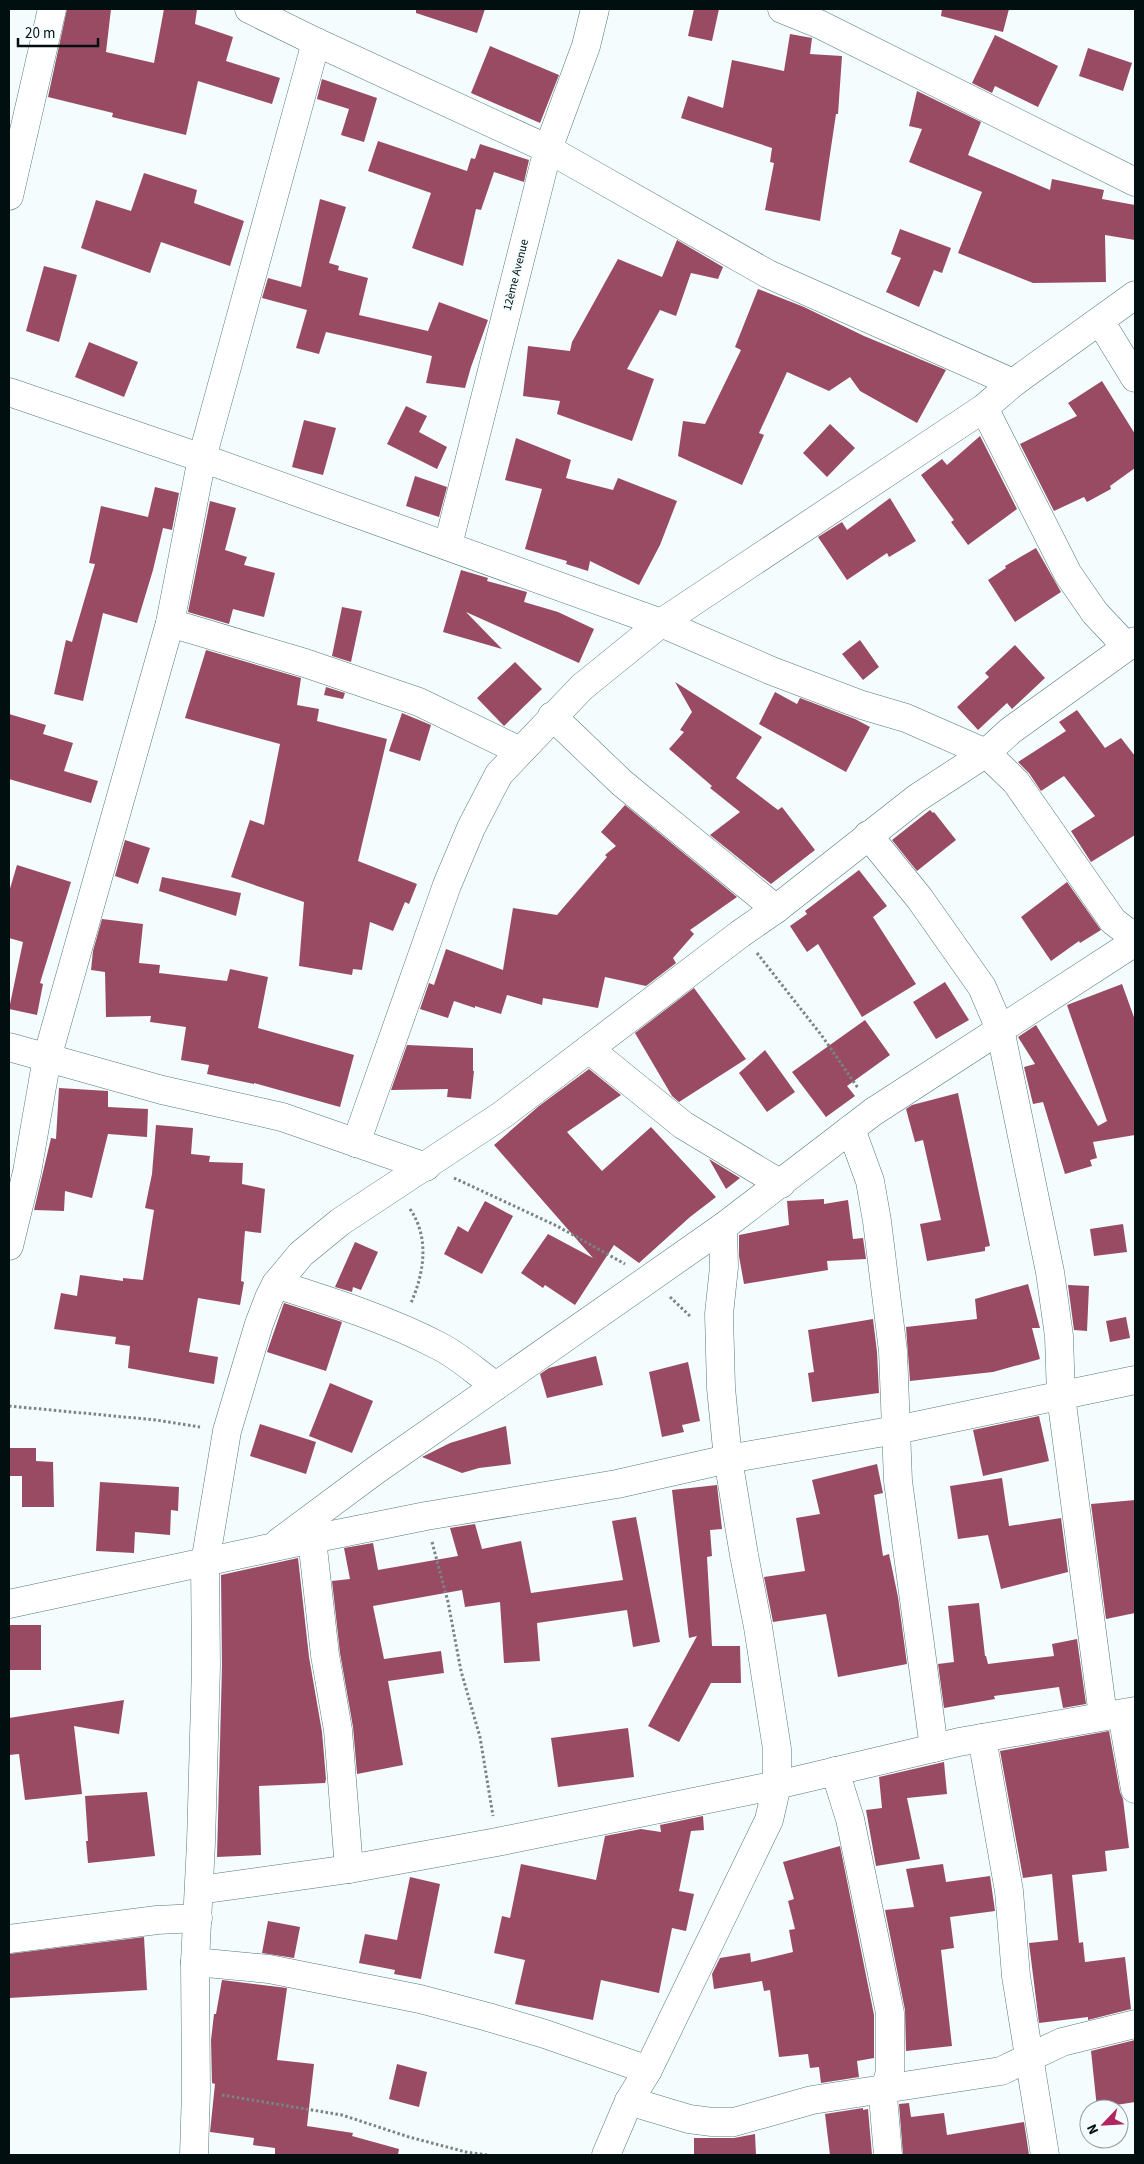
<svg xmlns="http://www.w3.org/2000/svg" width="1144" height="2164" font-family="'Source Sans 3',sans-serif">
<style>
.building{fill:#994b64}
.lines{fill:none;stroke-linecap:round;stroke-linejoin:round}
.minor-casing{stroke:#547a7e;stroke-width:29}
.path{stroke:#798485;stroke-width:3;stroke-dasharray:2.5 2.5;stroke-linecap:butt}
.minor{stroke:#fff;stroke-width:28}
.labels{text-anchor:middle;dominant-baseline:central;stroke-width:4;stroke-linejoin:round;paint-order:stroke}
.street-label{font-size:12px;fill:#020f11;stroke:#f4fcfd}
</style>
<rect width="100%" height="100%" fill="#f4fcfd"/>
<g class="building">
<polygon points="67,9 111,9 106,52 154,63 164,9 197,9 195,24 233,37 226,61 280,78 272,104 198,81 186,135 112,117 113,113 48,97"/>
<polygon points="416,9 485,9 477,33 416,13"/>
<polygon points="694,9 719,9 712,41 688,36"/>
<polygon points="942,9 1009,9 1003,32 941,16"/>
<polygon points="790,34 812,38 810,54 842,56 838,114 836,114 820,221 765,210 774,163 770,162 772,148 681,118 688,96 723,108 732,60 784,71"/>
<polygon points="995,35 1058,66 1038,107 995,86 992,93 972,83"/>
<polygon points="490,46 559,75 540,123 471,93"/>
<polygon points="1088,48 1132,63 1123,91 1079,76"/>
<polygon points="322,79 377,98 364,142 341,135 349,109 317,99"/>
<polygon points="917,91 981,122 968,155 1050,190 1052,179 1104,190 1102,199 1135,205 1135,240 1105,235 1106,282 1033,283 958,253 982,192 909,162 922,129 909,126"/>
<polygon points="378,141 467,171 471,158 475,159 480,144 529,160 524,182 494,172 481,210 476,209 463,266 412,248 431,193 368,171"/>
<polygon points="144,173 197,190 194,203 244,221 230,266 161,242 150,273 81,248 96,200 131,211"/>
<polygon points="320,199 346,207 329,263 339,266 338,270 368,278 359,315 428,331 439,302 488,320 471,367 465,388 426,383 432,356 326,332 319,354 296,348 307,310 262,298 268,278 301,287"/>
<polygon points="900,229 951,248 942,273 934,270 919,307 886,292 901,258 891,254"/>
<polygon points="677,240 723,267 718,279 691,273 676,316 660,310 627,369 654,379 632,441 557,414 560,401 523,396 528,346 570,351 572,342 618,259 662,277"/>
<polygon points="44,266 77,275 59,342 26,331"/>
<polygon points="758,289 804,307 864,336 946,370 917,423 860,391 850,377 829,391 787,372 759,433 764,435 742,485 678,456 683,421 705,424 741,350 735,347"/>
<polygon points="89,342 138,362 124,397 75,377"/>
<polygon points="1102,381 1135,434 1135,468 1110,486 1111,489 1087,502 1084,497 1054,511 1020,444 1077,416 1068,403"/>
<polygon points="406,406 427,416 419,432 447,447 437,469 387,444"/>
<polygon points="304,420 336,428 323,475 292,467"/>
<polygon points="830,424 855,448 827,477 803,453"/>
<polygon points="980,436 1017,509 968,545 951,522 954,520 921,475 942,459 947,465"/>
<polygon points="516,438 571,460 566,478 613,490 618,478 677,501 660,545 639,585 590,561 588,571 566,564 567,561 525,549 542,489 505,480"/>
<polygon points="415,476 447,487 439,517 406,506"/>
<polygon points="155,487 179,493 172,530 163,528 153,570 137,623 103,613 83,701 54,694 66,640 72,642 95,564 89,563 101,506 148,517"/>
<polygon points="890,498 916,541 889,557 887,553 847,580 818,537 842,522 847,530"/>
<polygon points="210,501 236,508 225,550 247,557 244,565 275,573 264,617 233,609 229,624 188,612"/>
<polygon points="1036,548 1061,592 1015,622 988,580 1006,568 1005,566"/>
<polygon points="461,570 488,578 487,581 527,592 524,602 558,612 594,629 579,663 466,612 502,649 443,632"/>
<polygon points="342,607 362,611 351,662 332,656"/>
<polygon points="860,640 879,667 863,680 842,654"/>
<polygon points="1015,645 1045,678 1012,709 1007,703 978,730 957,707 989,677 985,673"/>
<polygon points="206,650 301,678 297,705 319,709 317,721 387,739 358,861 417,884 409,904 405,902 393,931 370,922 362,970 353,969 352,975 299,966 304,902 231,877 250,820 264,825 280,744 185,718"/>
<polygon points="515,662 542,689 504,726 477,698"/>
<polygon points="675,682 762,737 736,778 778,810 782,807 815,850 771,884 710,835 740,812 710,788 712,786 669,749 684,732 680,730 692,712"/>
<polygon points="326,687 345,693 343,699 324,695"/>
<polygon points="775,692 797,704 800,698 855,719 870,727 846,772 759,724"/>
<polygon points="1077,710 1105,748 1121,738 1135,756 1135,835 1091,862 1071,831 1095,816 1064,776 1041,791 1029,773 1018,762 1066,731 1059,722"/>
<polygon points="402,713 431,725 420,761 389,751"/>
<polygon points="9,714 46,725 43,734 73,743 64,771 98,781 91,803 9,779"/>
<polygon points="625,805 737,897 690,930 694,934 673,958 676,963 646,986 605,977 598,1008 543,998 542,1005 507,995 501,1014 475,1006 475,1008 454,1001 448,1018 420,1009 429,983 434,985 446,949 503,970 513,908 557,915 607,857 605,855 616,846 601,832"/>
<polygon points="930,810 933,813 934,812 956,840 917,871 892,840"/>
<polygon points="125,840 150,848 138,884 115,876"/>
<polygon points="17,865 71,882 40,983 43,984 37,1015 9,1009 23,942 9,938 9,892"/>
<polygon points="859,870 887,906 873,917 916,984 862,1017 818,944 807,952 790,926 807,914 805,911"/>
<polygon points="162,877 241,893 236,916 159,891"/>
<polygon points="1067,882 1101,930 1080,943 1079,941 1051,961 1021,917"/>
<polygon points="102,919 143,924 139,963 160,965 159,973 227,981 230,969 268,977 258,1028 354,1055 340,1107 254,1083 254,1084 207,1074 209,1065 181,1060 186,1027 150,1022 151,1016 106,1017 105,972 91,970 93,951"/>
<polygon points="945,982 969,1020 936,1039 913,1002"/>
<polygon points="1122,984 1135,1020 1135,1135 1093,1142 1097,1158 1090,1160 1092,1166 1065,1174 1043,1102 1033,1104 1024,1067 1035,1064 1018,1037 1036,1025 1098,1126 1107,1121 1067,1005"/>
<polygon points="694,988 746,1059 679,1102 672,1096 635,1033"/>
<polygon points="865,1020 890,1055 847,1086 855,1096 826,1117 792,1072"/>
<polygon points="407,1045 473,1048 473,1071 474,1071 471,1099 447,1097 448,1089 391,1090"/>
<polygon points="765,1050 795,1092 767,1112 739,1073"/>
<polygon points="589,1069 621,1095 567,1132 602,1171 651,1127 716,1197 690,1217 639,1263 614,1245 575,1305 545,1285 543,1288 521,1273 548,1234 593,1258 494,1145 539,1106"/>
<polygon points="59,1088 108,1091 108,1107 148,1109 147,1137 108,1134 92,1198 65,1191 64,1211 34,1210 51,1138 56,1139"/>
<polygon points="958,1093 990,1246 985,1247 985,1251 927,1261 920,1224 941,1220 923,1140 915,1142 906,1109 912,1105"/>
<polygon points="156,1125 193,1128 191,1154 210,1156 209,1162 243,1163 242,1184 265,1189 261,1233 245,1231 241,1281 244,1282 240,1305 198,1298 189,1352 218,1357 214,1384 128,1368 130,1346 115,1344 116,1337 54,1329 61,1293 77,1296 80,1275 123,1281 123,1278 143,1280 154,1210 145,1208 152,1174"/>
<polygon points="709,1159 740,1178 726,1189"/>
<polygon points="824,1199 824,1204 848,1200 853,1239 863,1238 866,1259 827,1261 828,1270 744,1284 739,1256 739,1235 789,1225 787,1201"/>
<polygon points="485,1201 513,1216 482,1274 444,1254 458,1226 468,1232"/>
<polygon points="1123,1224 1127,1252 1094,1256 1090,1229"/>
<polygon points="355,1242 378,1252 361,1290 353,1287 352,1292 335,1287"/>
<polygon points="1028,1284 1040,1328 1032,1328 1040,1359 993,1372 910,1381 906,1327 977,1319 975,1299"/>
<polygon points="1068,1285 1089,1286 1087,1331 1074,1330"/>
<polygon points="284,1303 342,1322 326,1371 267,1352"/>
<polygon points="1126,1317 1130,1338 1110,1342 1106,1321"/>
<polygon points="873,1319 877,1352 879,1393 812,1402 808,1373 814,1372 808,1330"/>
<polygon points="596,1356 603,1385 547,1398 540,1374 549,1368"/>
<polygon points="688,1362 700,1421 682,1425 684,1432 662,1437 649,1372"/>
<polygon points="330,1383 373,1401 352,1453 309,1436"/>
<polygon points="1039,1416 1049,1461 983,1476 973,1430"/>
<polygon points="260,1424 316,1442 306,1474 250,1456"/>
<polygon points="506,1426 511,1464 479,1468 462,1473 422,1457 450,1443"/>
<polygon points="9,1448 36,1448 36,1461 53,1462 54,1507 22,1507 22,1476 9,1476"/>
<polygon points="877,1464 883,1493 874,1495 883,1556 889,1554 898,1597 907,1664 838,1677 826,1614 773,1622 764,1577 805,1571 796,1518 820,1514 812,1480"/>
<polygon points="1002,1478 1009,1526 1061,1518 1068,1572 1001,1589 988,1535 958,1539 950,1486"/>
<polygon points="100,1482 179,1487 178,1511 171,1510 170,1535 135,1532 134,1553 96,1551"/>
<polygon points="717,1485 722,1529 710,1530 712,1556 707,1557 712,1646 740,1646 741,1683 711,1683 679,1742 648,1726 697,1636 689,1638 672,1490"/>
<polygon points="1135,1500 1135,1613 1106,1619 1091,1504"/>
<polygon points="636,1517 660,1642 633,1647 627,1610 537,1623 540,1661 504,1663 500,1602 465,1607 462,1590 373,1606 384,1659 441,1651 444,1673 388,1681 403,1765 357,1774 353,1727 340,1653 332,1581 350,1579 344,1548 373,1543 378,1570 458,1556 450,1528 475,1524 482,1549 521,1541 531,1593 623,1580 612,1521"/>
<polygon points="298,1558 309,1657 322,1732 326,1779 325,1783 259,1786 261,1855 217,1857 222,1666 221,1575"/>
<polygon points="979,1603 985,1656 986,1656 988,1664 1054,1656 1052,1644 1077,1639 1086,1704 1063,1708 1059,1687 994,1696 995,1699 944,1708 938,1664 954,1662 948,1606"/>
<rect x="9" y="1625" width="32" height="45"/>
<polygon points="124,1700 119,1734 74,1726 82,1794 25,1800 19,1754 9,1755 9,1718"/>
<polygon points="628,1728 634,1777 558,1787 551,1738"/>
<polygon points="1109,1731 1120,1792 1123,1799 1129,1848 1105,1851 1107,1871 1072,1875 1079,1943 1083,1942 1085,1962 1125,1957 1131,2009 1088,2020 1088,2017 1039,2023 1029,1943 1058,1940 1052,1874 1023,1878 1000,1751"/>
<polygon points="944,1762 947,1794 907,1798 920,1859 876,1866 866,1810 882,1808 879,1777"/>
<polygon points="147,1792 155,1856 88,1863 86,1841 88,1841 85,1796"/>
<polygon points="703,1816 704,1830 691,1831 679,1891 694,1894 686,1931 672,1928 659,1993 601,1980 593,2020 515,2004 525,1960 494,1953 502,1916 510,1918 521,1864 596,1880 605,1836 641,1829 661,1832 660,1825"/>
<polygon points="840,1846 874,2015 874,2058 857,2061 859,2077 821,2083 819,2067 810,2068 808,2054 779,2057 770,1990 764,1991 762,1981 714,1989 712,1974 720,1958 750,1953 751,1962 793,1952 789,1930 795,1929 788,1901 794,1899 783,1862"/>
<polygon points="943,1864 946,1882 990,1876 995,1911 950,1917 954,1948 941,1950 952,2046 906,2051 905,2010 885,1910 914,1907 906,1869"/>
<polygon points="410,1877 440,1884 421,1979 394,1974 395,1970 359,1963 365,1934 397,1940"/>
<polygon points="268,1921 300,1927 294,1958 262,1953"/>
<polygon points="144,1937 147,1990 9,1998 9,1954"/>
<polygon points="222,1980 287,1988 277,2060 314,2064 307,2126 353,2133 352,2136 399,2149 398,2155 275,2155 275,2148 253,2145 254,2138 210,2132 215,2084 212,2083 211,2040 214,2014 216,2014"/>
<polygon points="1135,2040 1135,2102 1097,2108 1091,2051"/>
<polygon points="397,2064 427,2072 419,2107 389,2099"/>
<polygon points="909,2103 911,2117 944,2113 947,2135 1024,2122 1029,2155 903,2155 899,2104"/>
<polygon points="863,2108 863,2110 868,2109 872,2155 830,2155 825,2114"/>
<polygon points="755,2134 756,2155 694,2155 694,2138 734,2138"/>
</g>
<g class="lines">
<g class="minor-casing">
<g id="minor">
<polyline points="249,9 316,42 548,149 768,274 1013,383"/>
<polyline points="782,9 819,24 1135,182"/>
<polyline points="9,196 52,9"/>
<polyline points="1100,321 1135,378"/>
<polyline points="9,392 202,458 661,623 772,671 862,705 906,718 986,753 1016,782 1113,921 1135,938"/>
<polyline points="984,408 1068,574 1095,613 1126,646"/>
<polyline points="448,545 548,149 586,46 595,9"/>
<polyline points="170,623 305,663 419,702 520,751"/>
<polyline points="552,716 622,783 776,909"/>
<polyline points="868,835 920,899 982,987 1000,1029 1050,1272 1059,1336 1061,1396 1103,1716"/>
<polyline points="9,1047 162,1090 282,1117 426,1167"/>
<polyline points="589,1049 683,1125 781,1184"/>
<polyline points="851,1129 870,1181 877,1221 893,1351 898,1481 934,1748"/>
<polyline points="356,1143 447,885 471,828 499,774 582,687 661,623 984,408 1013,383 1135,295"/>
<polyline points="9,1246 27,1172 47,1058 170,623 202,458 316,42"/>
<path d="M 276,1284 C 332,1302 387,1319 439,1346 C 459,1356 477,1373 496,1386"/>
<polyline points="312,1539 325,1655 338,1730 349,1869"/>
<polyline points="279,1542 376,1470 723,1227 873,1112 1135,942"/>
<polyline points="9,1604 312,1539 426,1516 617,1484 728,1459 896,1430 1135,1380"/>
<polyline points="1122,1714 1135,1789"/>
<polyline points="982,1738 1009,1891 1016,1976 1045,2155"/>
<polyline points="835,1771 850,1819 890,2013 890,2072 883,2096 888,2155"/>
<polyline points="199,1890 349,1869 497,1842 777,1785 959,1742 1135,1711"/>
<polyline points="9,1939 157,1920 198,1918"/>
<polyline points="195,1962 269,1969 420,1999 488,2017 545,2034 648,2070"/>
<polyline points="629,2101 689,2119 712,2122 734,2122 812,2100 1001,2071 1062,2042 1135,2024"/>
<polyline points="194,2155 196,2090 195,1962 201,1843 206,1666 205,1563 227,1431 259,1324 269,1298 276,1284 301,1254 340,1222 502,1115 740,934 776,909 917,798 986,753 1010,731 1135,641"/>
<polyline points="606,2155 629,2101 648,2070 769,1820 777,1785 777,1749 758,1627 744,1555 728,1459 721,1388 719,1314 724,1267 723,1227"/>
</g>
</g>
<g class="path">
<polyline points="757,953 822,1036 858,1088"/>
<polyline points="454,1178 557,1226 625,1264"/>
<path d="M 410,1209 C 430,1238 424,1273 411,1303"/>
<polyline points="670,1297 691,1317"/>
<polyline points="9,1406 156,1420 200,1427"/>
<polyline points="432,1542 448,1602 461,1671 480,1737 493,1816"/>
<polyline points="222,2095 342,2115 409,2137 466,2152 487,2155"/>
</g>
<use href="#minor" class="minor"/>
</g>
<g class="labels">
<g class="street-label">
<text transform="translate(516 275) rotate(-76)">12ème Avenue</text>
</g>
</g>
<rect width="1144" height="2164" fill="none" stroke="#020f11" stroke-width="20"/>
<g transform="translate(1104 2124) rotate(245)"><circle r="24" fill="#f4fcfd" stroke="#939d9f"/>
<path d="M0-4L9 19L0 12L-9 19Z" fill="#b1255f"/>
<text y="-8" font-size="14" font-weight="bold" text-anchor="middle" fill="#020f11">N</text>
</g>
<path d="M18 38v8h80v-8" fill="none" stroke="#020f11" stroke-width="2.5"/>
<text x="25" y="38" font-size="15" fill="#020f11" stroke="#f4fcfd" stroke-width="4" paint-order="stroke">20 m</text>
</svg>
